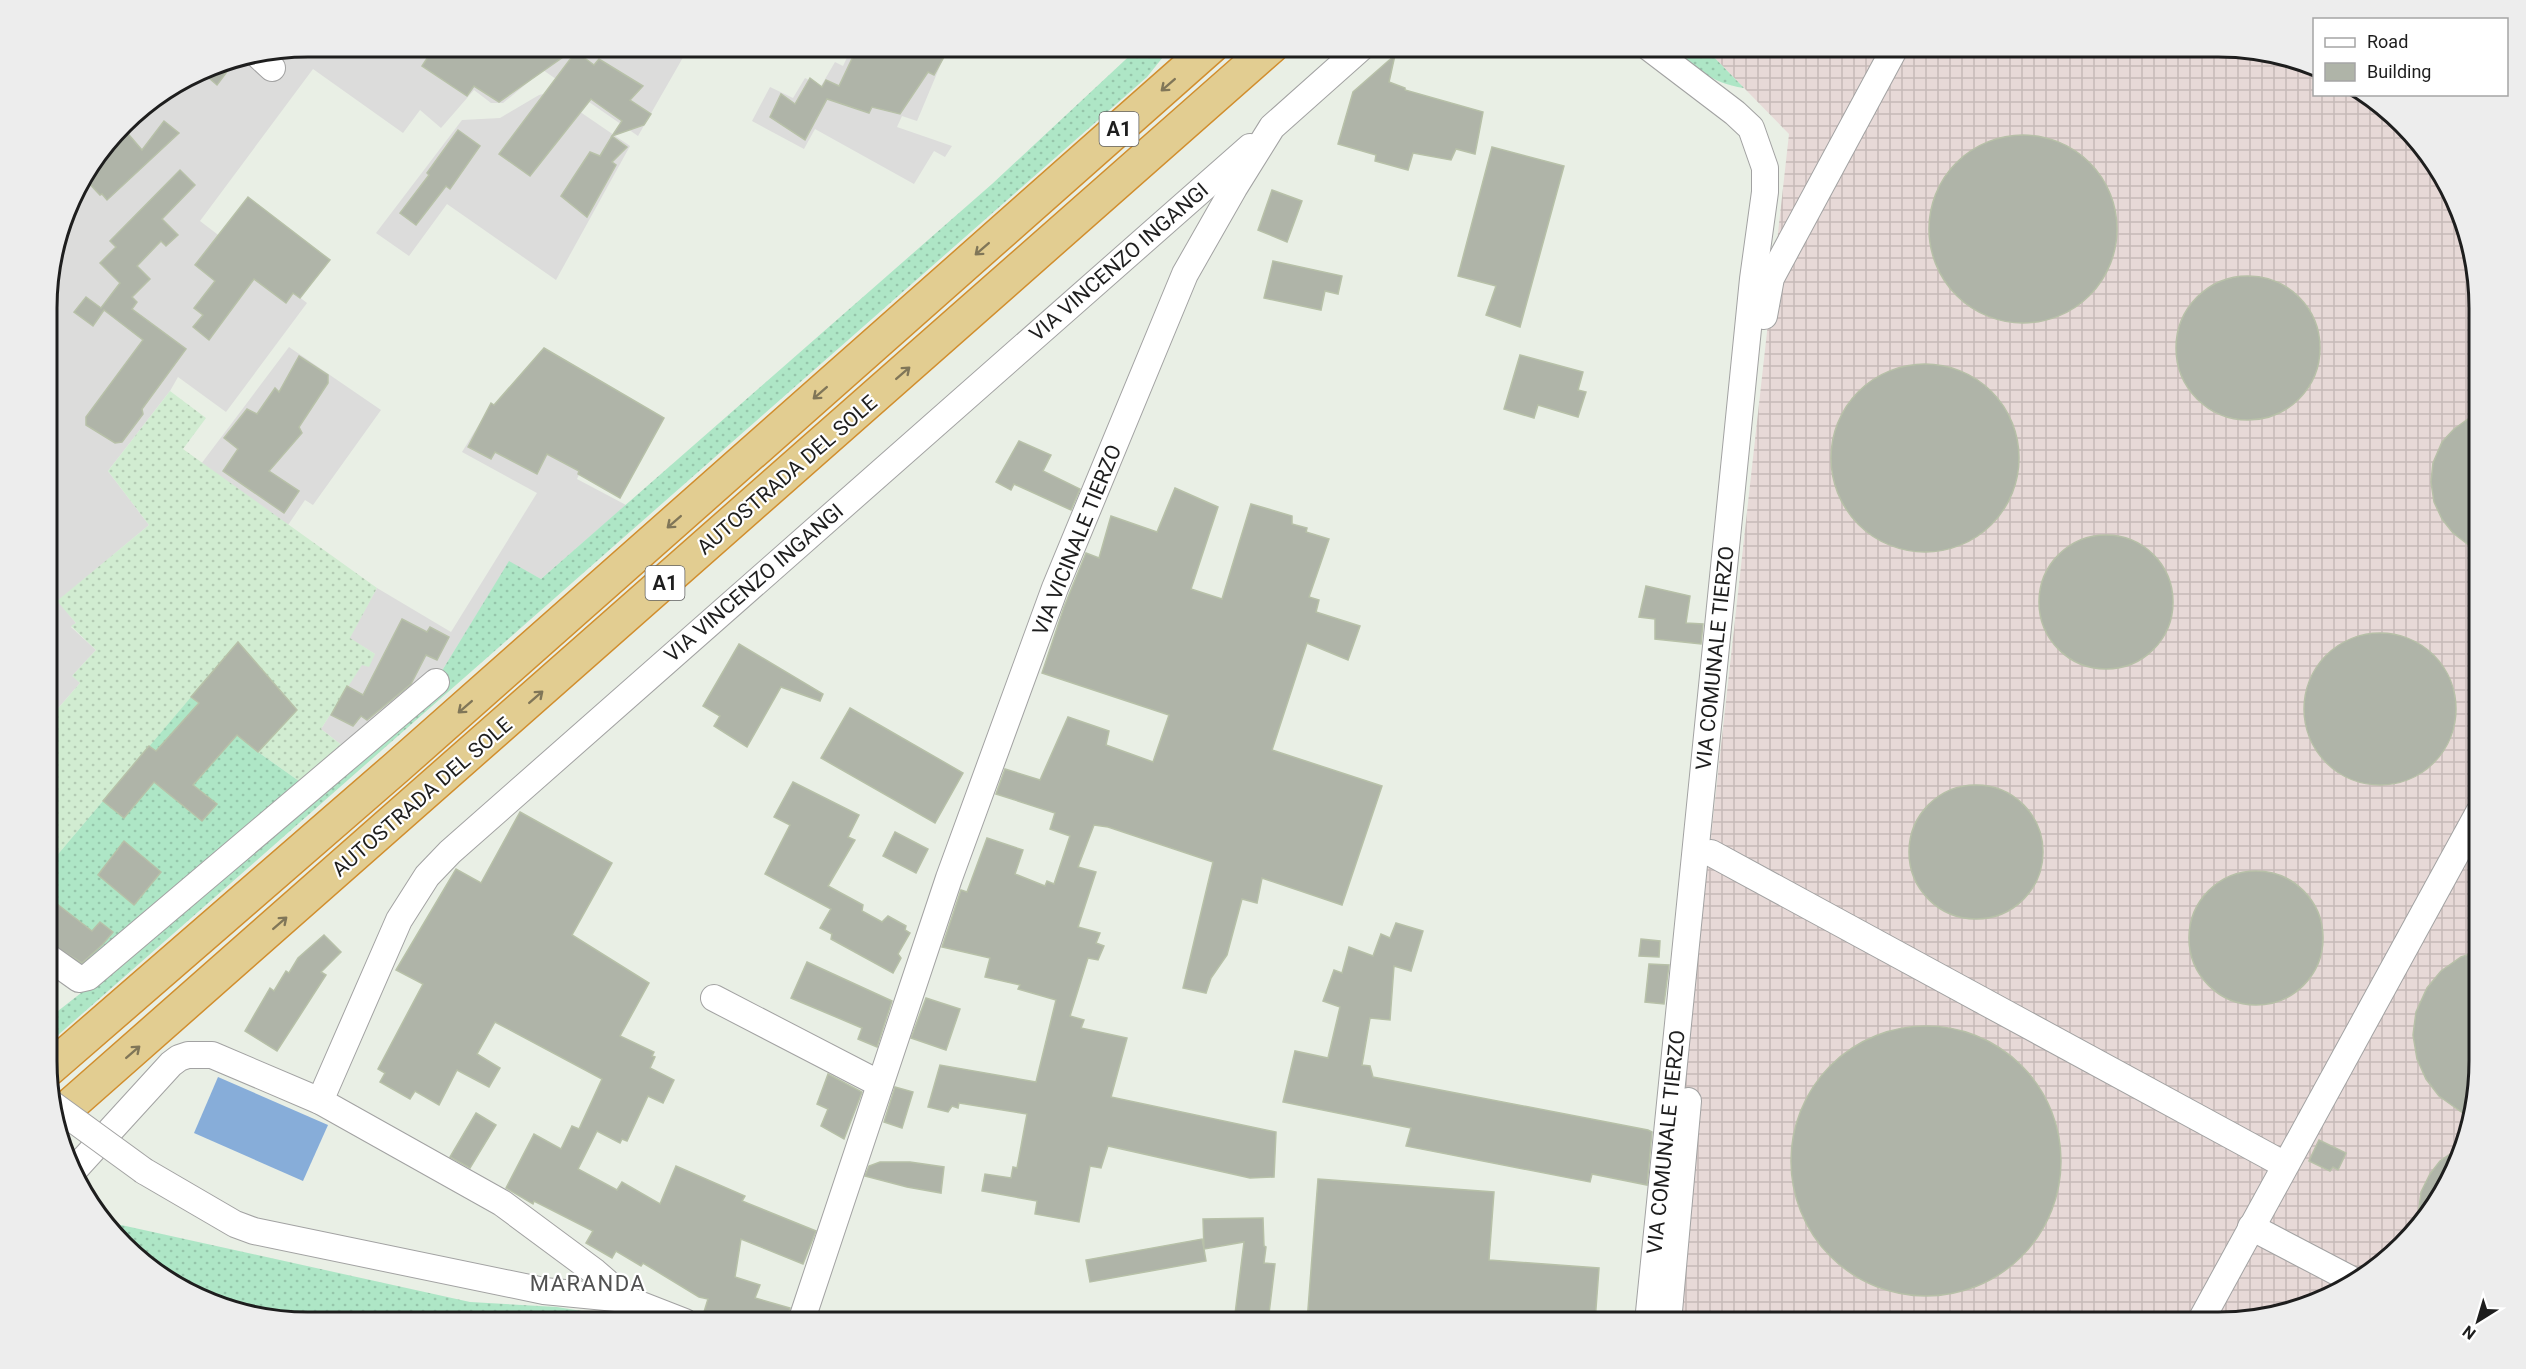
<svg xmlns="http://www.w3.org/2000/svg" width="2526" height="1369" font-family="Roboto,sans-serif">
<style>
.residential{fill:#dcdcdb}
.industrial{fill:url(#industrial-grid)}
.farmland{fill:url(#farmland-dots)}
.grass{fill:url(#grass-dots)}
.pitch{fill:#87add9}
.building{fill:#afb4a8;stroke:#b7c0a8;stroke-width:1.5}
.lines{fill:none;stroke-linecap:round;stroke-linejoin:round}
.minor-casing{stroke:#a2a2a2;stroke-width:28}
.highway-casing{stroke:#d18e2e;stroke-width:36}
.minor{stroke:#fff;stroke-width:26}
.highway{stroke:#e2cd91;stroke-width:33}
.minor-bridge-casing{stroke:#a2a2a2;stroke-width:28;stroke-linecap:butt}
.minor-bridge{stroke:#fff;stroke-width:26}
.oneway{stroke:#807658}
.labels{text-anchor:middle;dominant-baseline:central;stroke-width:4.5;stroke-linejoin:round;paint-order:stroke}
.shield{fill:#fff;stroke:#626262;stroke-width:1.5}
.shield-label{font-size:20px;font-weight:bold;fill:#1e1e1e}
.street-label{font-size:21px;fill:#1e1e1e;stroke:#fff}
.neighbourhood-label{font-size:22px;letter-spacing:1.5px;fill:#515151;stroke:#fff}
.rim{fill:none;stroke:#1e1e1e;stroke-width:3}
</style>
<defs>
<pattern id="industrial-grid" width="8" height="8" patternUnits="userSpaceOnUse" patternTransform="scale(1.5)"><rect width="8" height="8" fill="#e7d9d7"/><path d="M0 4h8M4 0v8" fill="none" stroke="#c6bab8"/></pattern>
<pattern id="farmland-dots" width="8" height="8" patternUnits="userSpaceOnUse" patternTransform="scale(1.5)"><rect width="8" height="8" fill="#d1ecd1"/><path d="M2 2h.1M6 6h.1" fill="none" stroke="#b3cab3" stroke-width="1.8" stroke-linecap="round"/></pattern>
<pattern id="grass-dots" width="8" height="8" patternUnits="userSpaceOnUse" patternTransform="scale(1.5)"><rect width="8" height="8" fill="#aee6c6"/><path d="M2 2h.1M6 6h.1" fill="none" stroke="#95c5aa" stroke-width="1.8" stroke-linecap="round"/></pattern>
</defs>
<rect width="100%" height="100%" fill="#e9efe5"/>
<g class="residential">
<polygon points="308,47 689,47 638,136 543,70 503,103 491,103 474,90 441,128 420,110 403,133 313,69 200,221 307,303 226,412 178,377 170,391 108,471 149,525 58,601 76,623 71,627 96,650 73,675 80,683 48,720 47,291 73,193 135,112 208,66"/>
<polygon points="852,47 948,47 917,121 902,116 897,127 952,146 945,157 934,151 914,184 815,129 804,149 752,121 770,87 793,98 805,78 821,86 835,62 843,66"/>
<polygon points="551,92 630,146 556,280 447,204 409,256 376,233 462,120 500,118 539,95"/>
<polygon points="289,347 381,410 313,505 305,500 288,525 201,464"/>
<polygon points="491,405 589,454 577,479 626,505 541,579 509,562 440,674 358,758 321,729 362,664 375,654 349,638 377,588 451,632 537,493 462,452"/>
</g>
<polygon class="industrial" points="1704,47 2218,47 2314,69 2314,94 2365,95 2391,112 2435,162 2477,274 2479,1061 2452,1177 2414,1234 2363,1279 2302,1309 2235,1322 1657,1322 1789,134"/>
<polygon class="farmland" points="170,391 206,418 183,449 377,588 350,638 375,654 369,667 362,665 321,729 348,750 306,786 258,752 297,709 238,642 48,866 48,720 80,683 72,676 96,650 71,626 76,623 57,601 149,525 108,471"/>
<g class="grass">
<polygon points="1139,47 1171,47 1147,77 49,1043 49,1009 58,1011 160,931 440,674 509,561 541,579 992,184"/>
<path d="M 1669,47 L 1704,47 L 1744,88 C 1709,83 1697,67 1669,47 Z"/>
<polygon points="191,697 258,752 306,786 86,973 48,947 48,866"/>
<polygon points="103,1221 470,1302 557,1307 619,1317 620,1322 308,1322 192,1295 136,1258"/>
</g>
<polygon class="pitch" points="218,1077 328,1125 303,1181 194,1133"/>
<g class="building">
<polygon points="435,46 554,46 566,55 499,102 474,86 467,96 422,66"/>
<polygon points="858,46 950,46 934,75 928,72 900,114 872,107 869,113 827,99 805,140 770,117 781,94 795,104 810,78 822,87 826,80 839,86"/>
<polygon points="578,53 594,65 599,59 643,86 630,100 651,114 644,125 612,136 622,121 591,99 530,176 499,154 571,58"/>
<polygon points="1395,55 1389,82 1405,88 1405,90 1483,112 1475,154 1456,149 1451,160 1413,153 1408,170 1375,161 1376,155 1338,144 1353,92"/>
<polygon points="235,61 217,85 201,71 208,66"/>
<polygon points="164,121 179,133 107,200 102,194 100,195 84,178 123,128 142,150"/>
<polygon points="458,130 480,146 450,189 446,186 416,225 400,213 429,175 427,173"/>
<circle cx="2023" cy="229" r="94"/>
<polygon points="612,136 627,147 612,162 616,165 587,217 561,196 590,152 600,156"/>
<polygon points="1492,147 1564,166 1520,327 1486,315 1496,286 1458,276"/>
<polygon points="180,170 195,185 162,219 178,235 166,246 161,241 137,266 150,279 132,297 137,302 132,309 186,349 142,409 143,414 122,442 115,443 86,425 86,417 143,340 104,310 93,326 74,312 86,297 101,308 120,283 100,263 116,247 110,241"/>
<polygon points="1272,190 1302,201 1287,242 1258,230"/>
<polygon points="248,197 330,260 300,298 293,293 286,303 254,279 209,340 193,327 203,315 194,308 215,281 195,265"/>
<polygon points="1273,261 1342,276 1338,294 1325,291 1321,310 1264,298"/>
<circle cx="2248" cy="348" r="72"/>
<polygon points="544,348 664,418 620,498 578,474 579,471 547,454 537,474 495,452 491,459 468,447 491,403 494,405"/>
<polygon points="1520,355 1583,372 1578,390 1586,392 1578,417 1538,405 1534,418 1504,409"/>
<polygon points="299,356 328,375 328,383 299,427 302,433 269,471 299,491 284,513 223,471 238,449 224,438 247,409 257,414 275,388 279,392"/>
<circle cx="1925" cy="458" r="94"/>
<polygon points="2478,412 2478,552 2453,533 2442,519 2434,502 2431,482 2433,463 2442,442 2454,429"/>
<polygon points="1019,441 1051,455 1043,471 1080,489 1071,510 1014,484 1011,490 996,482"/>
<polygon points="1175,488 1218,507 1191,589 1222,599 1251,504 1292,516 1292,524 1307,528 1306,532 1329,539 1309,597 1319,600 1316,612 1360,626 1348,660 1307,643 1272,750 1382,786 1342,905 1262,878 1257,903 1242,899 1227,955 1211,978 1206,993 1183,988 1213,862 1108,827 1094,825 1078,867 1096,872 1078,927 1100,933 1096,943 1104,946 1098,960 1088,958 1070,1016 1084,1020 1081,1028 1127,1038 1111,1097 1276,1132 1274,1177 1250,1178 1108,1146 1101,1168 1090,1166 1079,1222 1035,1214 1037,1201 982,1191 985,1174 1011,1178 1013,1167 1017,1168 1027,1114 959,1103 958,1108 952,1106 948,1112 928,1107 940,1065 1036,1082 1056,1000 1018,989 1020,985 985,977 990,958 942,947 961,890 967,892 987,838 1023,850 1015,874 1045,886 1047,881 1054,884 1070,836 1050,829 1055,813 996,794 1005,769 1040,780 1068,717 1109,731 1106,745 1153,762 1169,715 1042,673 1064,607 1086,553 1099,558 1111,516 1157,532"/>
<circle cx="2106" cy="602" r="67"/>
<polygon points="1646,586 1690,596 1686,623 1703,624 1701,644 1655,639 1655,619 1639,617"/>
<polygon points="402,619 427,632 430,627 449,637 437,660 426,655 411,684 367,720 361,716 353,726 331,715 347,686 363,695"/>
<circle cx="2380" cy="709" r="76"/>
<polygon points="238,642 297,710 258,752 237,735 193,785 217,804 202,821 154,782 124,818 103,801 149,746 156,751 199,703 191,697"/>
<polygon points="739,644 823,694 820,701 781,687 747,747 714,726 720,716 703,706"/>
<polygon points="850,708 963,773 935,823 821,758"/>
<polygon points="793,782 859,815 848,837 855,840 828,886 863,905 862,911 882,922 888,916 906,926 905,930 910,933 898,954 901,958 893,973 831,939 832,934 820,928 831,909 765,874 790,825 774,817"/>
<circle cx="1976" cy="852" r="67"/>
<polygon points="520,812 612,863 572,935 649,983 620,1036 654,1052 652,1056 655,1057 650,1068 674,1080 663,1103 648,1096 627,1141 622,1139 620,1143 597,1131 578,1169 617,1190 622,1182 660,1204 676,1166 745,1196 742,1201 816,1231 803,1264 741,1239 735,1277 760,1285 755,1298 790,1308 786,1322 759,1322 725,1314 719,1322 703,1315 708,1299 699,1297 643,1263 641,1266 616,1251 612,1258 586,1243 593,1231 534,1201 533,1204 506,1188 534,1134 561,1149 572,1126 579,1129 602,1079 495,1022 477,1054 500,1068 489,1087 457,1070 439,1105 415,1091 410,1099 380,1082 385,1073 378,1069 423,984 396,970 456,869 481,883"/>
<polygon points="895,832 928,849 916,873 883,856"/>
<polygon points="124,841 161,872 134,905 98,875"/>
<circle cx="2256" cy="938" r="67"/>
<polygon points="48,897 92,931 100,922 113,932 102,945 82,963 48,942"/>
<polygon points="1396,923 1423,931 1411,971 1394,966 1390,1020 1370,1018 1362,1065 1370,1066 1373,1077 1648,1130 1652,1132 1647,1185 1592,1174 1590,1182 1406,1146 1411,1128 1283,1102 1295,1051 1328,1058 1340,1007 1323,1001 1334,970 1342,973 1349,947 1373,956 1381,934 1390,938"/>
<polygon points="324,935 341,952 321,972 326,975 277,1051 245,1031 270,988 274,991 286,971 289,973 298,958"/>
<polygon points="1641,939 1660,941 1659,957 1639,956"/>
<polygon points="2479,951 2480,1061 2467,1116 2439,1096 2426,1079 2417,1059 2413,1035 2416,1012 2427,988 2441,971 2461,957"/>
<polygon points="807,962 892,1001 877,1047 858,1039 862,1028 791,998"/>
<polygon points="1649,964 1669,965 1664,1004 1645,1002"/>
<polygon points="926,998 960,1009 946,1050 911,1038"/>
<circle cx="1926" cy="1161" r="135"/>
<polygon points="828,1074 862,1092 844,1139 821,1126 828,1109 817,1104"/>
<polygon points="895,1087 913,1092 902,1128 884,1122"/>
<polygon points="476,1113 496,1125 470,1168 450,1157"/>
<polygon points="2319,1140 2346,1153 2338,1170 2333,1167 2330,1171 2309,1161"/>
<polygon points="2459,1148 2452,1177 2416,1231 2421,1192 2430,1174 2440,1161"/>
<polygon points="880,1162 910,1162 944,1167 941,1193 907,1187 865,1176 869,1166"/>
<polygon points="1318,1179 1494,1192 1489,1260 1599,1268 1595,1322 1307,1322"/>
<polygon points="1263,1218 1264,1246 1266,1247 1264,1263 1275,1264 1268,1322 1234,1322 1244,1242 1204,1249 1206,1261 1090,1282 1086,1260 1202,1239 1204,1249 1203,1219"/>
</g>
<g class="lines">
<g class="minor-casing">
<g id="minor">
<polyline points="1647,46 1735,113 1751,128 1765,168 1765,192 1753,279 1648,1322"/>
<polyline points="259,56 272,68"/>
<polyline points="1764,316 1771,278 1896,46"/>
<polyline points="1711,853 2285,1165"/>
<polyline points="48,957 79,979 88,977 436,682"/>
<polyline points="714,998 880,1084"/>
<polyline points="320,1101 399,920 427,876 450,852 1250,147"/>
<polyline points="76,1168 171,1064 179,1058 188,1055 212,1055 320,1101 502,1203 595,1272 626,1299"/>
<polyline points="144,1171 235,1224 254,1231 544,1291 626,1299 685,1322"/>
<polyline points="2251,1227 2356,1282"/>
<polyline points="801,1322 949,878 1055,588 1185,274 1234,188 1272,127 1363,46"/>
<polyline points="1668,1322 1688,1101"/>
<polyline points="2200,1322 2479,812"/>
</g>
</g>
<g class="highway-casing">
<g id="highway">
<polyline points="49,1069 397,767 1212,46"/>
<polyline points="57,1117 1272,46"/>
</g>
</g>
<use href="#minor" class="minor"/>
<use href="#highway" class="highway"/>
<g class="minor-bridge-casing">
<polyline id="minor-bridge" points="52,1104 144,1171"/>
</g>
<use href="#minor-bridge" class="minor-bridge"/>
</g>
<defs><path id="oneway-shaft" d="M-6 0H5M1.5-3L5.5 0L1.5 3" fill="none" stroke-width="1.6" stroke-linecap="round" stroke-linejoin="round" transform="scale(1.5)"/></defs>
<g class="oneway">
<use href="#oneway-shaft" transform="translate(1168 85) rotate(139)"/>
<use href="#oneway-shaft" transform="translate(982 249) rotate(139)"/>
<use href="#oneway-shaft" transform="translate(903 373) rotate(-41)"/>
<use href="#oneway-shaft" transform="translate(820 393) rotate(139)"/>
<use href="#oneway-shaft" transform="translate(674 522) rotate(139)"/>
<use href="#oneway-shaft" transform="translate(536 697) rotate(-41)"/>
<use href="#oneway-shaft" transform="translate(465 707) rotate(139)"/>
<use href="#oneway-shaft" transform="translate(280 923) rotate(-41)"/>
<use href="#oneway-shaft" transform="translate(133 1052) rotate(-41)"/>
</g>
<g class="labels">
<g class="shield">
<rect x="1099.5" y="112" width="39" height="34" rx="4.5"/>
<rect x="645.5" y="566" width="39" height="34" rx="4.5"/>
</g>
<g class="shield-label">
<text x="1119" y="129">A1</text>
<text x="665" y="583">A1</text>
</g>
<g class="street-label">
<text transform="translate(1119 262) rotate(-41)">VIA VINCENZO INGANGI</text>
<text transform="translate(787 475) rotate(-41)">AUTOSTRADA DEL SOLE</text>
<text transform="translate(1077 540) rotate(-68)">VIA VICINALE TIERZO</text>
<text transform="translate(754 583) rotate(-41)">VIA VINCENZO INGANGI</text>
<text transform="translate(1715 658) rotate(-84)">VIA COMUNALE TIERZO</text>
<text transform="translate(422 797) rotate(-41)">AUTOSTRADA DEL SOLE</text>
<text transform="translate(1666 1142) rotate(-84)">VIA COMUNALE TIERZO</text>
</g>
<g class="neighbourhood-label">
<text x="588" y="1283">MARANDA</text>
</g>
</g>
<path d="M0 0H2526V1369H0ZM308 57H2218A251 251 0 0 1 2469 308V1061A251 251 0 0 1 2218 1312H308A251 251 0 0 1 57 1061V308A251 251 0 0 1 308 57Z" fill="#ededed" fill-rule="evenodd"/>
<path class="rim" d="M308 57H2218A251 251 0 0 1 2469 308V1061A251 251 0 0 1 2218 1312H308A251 251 0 0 1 57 1061V308A251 251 0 0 1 308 57Z"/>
<rect x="2313" y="18" width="195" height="78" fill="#ffffff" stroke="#a5a5a5" stroke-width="1.5"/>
<rect x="2325" y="38" width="30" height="9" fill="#ffffff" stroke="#a5a5a5" stroke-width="1.5"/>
<text x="2367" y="48" font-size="18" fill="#1e1e1e">Road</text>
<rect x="2325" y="63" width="30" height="18" fill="#afb4a8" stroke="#a5a5a5" stroke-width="1.5"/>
<text x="2367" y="78" font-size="18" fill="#1e1e1e">Building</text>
<g transform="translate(2478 1321) rotate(217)" stroke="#ffffff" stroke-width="4.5" paint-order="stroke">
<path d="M0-4.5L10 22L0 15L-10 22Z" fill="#1e1e1e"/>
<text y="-9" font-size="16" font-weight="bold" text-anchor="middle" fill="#1e1e1e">N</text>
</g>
</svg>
